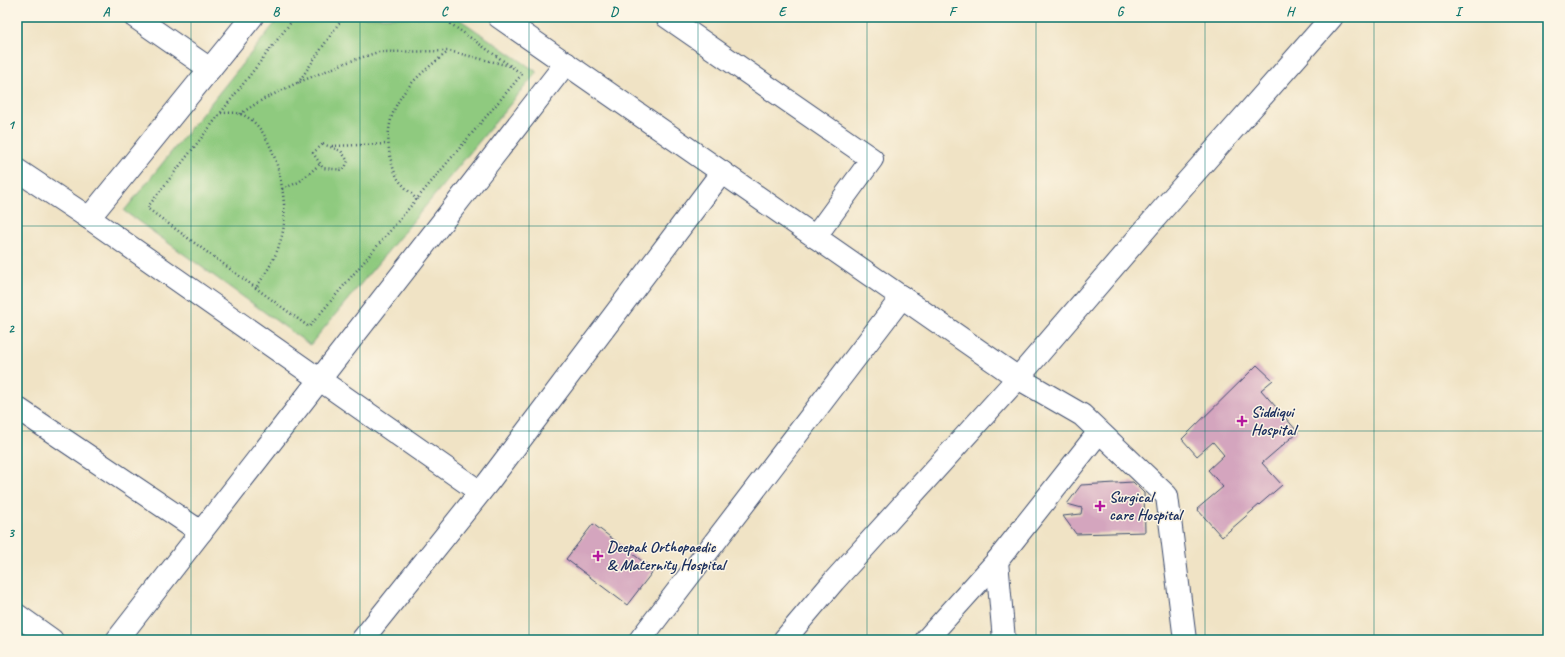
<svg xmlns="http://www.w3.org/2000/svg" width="1565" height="657" font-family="Caveat,sans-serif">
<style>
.green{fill:#8fca7f;stroke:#557c6e}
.building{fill:#d4a5be}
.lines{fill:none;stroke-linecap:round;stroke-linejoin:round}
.minor-casing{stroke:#3b4a6d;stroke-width:24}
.path{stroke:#3b4a6d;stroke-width:2.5;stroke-dasharray:1 3;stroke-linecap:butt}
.minor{stroke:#fff;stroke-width:22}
.grid{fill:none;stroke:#0f766e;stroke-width:1;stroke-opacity:0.55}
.poi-dot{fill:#b5179e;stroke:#fcf5e5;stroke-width:1.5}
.labels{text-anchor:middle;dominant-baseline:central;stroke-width:3;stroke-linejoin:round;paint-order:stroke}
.poi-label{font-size:16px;font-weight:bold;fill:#1b2f5e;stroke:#fcf5e5;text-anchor:start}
.neatline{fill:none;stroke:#0f766e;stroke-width:1.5}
.grid-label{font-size:13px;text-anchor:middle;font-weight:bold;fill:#0f766e}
</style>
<rect width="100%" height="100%" fill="#fcf5e5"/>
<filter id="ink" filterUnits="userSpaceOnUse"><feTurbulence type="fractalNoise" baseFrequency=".025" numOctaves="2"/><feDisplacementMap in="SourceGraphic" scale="8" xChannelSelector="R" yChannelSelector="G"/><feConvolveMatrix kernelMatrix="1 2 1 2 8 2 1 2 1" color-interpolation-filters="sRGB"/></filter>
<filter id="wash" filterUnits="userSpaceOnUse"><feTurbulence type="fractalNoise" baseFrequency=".012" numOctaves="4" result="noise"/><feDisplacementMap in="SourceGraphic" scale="16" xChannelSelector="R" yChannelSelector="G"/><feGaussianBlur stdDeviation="0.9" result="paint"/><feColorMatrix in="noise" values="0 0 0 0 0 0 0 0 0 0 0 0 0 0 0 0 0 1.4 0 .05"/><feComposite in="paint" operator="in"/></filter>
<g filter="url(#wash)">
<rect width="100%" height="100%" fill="#f0e3c5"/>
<polygon class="green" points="280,17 456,17 537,72 310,345 124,211"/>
<g id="blocks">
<g class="building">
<polygon points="1257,365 1273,380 1261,390 1298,432 1262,463 1282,485 1222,537 1197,509 1223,487 1208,470 1224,455 1213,442 1197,456 1182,439"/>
<polygon points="1133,482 1144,493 1145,532 1076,534 1063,516 1081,514 1082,508 1067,504 1081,485"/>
<polygon points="593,524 654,570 627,605 566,559"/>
</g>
</g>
</g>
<g filter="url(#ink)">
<use href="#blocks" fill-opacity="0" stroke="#3b4a6d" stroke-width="1"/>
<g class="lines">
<g class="minor-casing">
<g id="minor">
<polyline points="135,17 210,69"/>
<polyline points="499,17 1018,378 1082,415 1167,496 1185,640"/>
<polyline points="667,17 872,159 815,237"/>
<polyline points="17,170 89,218 480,492"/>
<polyline points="89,218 252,17"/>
<polyline points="17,408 201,532"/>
<polyline points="997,561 1004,640"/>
<polyline points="17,615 52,640"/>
<polyline points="117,640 566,63"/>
<polyline points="362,640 490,480 722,172"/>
<polyline points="640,640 902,297"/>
<polyline points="784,640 834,581 1018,378 1162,210 1332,17"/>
<polyline points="926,640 997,561 1099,432"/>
</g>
</g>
<g class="path">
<polyline points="295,17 147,208 309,327 522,74 441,17"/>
<polyline points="298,83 343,17"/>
<path d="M 221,113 C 227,113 234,112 240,114 C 275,124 289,200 283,231 C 278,255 269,268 256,288"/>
<polyline points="240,114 262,100 297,83 345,63 378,52 449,51 510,66"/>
<polygon points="323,144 341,151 348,161 344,170 323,168 313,153"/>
<polyline points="332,146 388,144"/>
<polyline points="282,189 299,182 320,164"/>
<path d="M 417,200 C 411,193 403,186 398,179 C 384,152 385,119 403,94 C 415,77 432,64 448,52"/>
</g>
<use href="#minor" class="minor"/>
</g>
</g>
<path class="grid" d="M 191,17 L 191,640M 360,17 L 360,640M 529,17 L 529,640M 698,17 L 698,640M 867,17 L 867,640M 1036,17 L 1036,640M 1205,17 L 1205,640M 1374,17 L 1374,640M 17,226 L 1548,226M 17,431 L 1548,431"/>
<g class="poi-dot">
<path d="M1240 415h4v4h4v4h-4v4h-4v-4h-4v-4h4z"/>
<path d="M1098 500h4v4h4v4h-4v4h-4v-4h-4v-4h4z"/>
<path d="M596 550h4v4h4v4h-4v4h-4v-4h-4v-4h4z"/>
</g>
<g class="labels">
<g class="poi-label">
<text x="1251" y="412">Siddiqui<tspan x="1251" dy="18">Hospital</tspan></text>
<text x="1109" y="497">Surgical<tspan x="1109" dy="18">care Hospital</tspan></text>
<text x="607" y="547">Deepak Orthopaedic<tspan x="607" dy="18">&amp; Maternity Hospital</tspan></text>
</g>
</g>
<rect width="1565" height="657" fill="none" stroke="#fcf5e5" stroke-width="44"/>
<rect x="22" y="22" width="1521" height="613" class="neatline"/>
<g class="grid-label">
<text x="106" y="16">A</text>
<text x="276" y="16">B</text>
<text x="444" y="16">C</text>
<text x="614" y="16">D</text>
<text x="782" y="16">E</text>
<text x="952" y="16">F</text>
<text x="1120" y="16">G</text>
<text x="1290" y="16">H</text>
<text x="1458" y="16">I</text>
<text x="11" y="129">1</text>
<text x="11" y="333">2</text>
<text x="11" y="537">3</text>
</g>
</svg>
